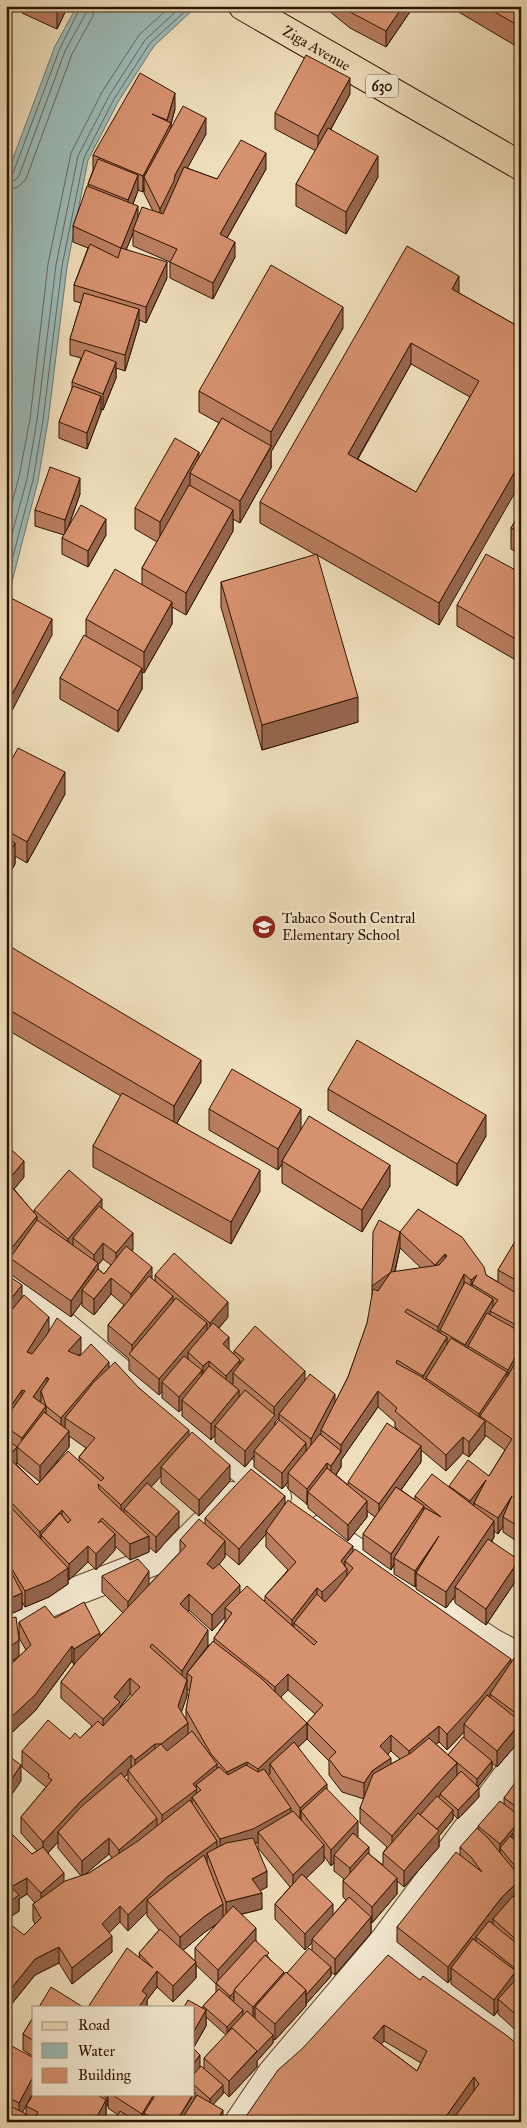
<svg xmlns="http://www.w3.org/2000/svg" width="527" height="2128" font-family="'IM FELL Great Primer',serif">
<style>
.water{fill:#9cbbb9;stroke:#70786f}
.lines{fill:none;stroke-linecap:round;stroke-linejoin:round}
.shore{stroke:#66685c;stroke-width:1}
.minor-casing{stroke:#5f462f;stroke-width:30}
.primary-casing{stroke:#2f1400;stroke-width:30}
.minor{stroke:#f5ead3;stroke-width:28}
.primary{stroke:#efdebb;stroke-width:28}
.wall{fill:#b87d5f;stroke:#2f1400;fill-rule:evenodd}
.shaded-wall{fill:#96664d;stroke:#2f1400}
.building{fill:#d6916e;stroke:#2f1400;fill-rule:evenodd}
.labels{text-anchor:middle;dominant-baseline:central;stroke-width:4.5;stroke-linejoin:round;paint-order:stroke}
.shield{fill:#f5ead3;stroke:#6a543f;stroke-width:1}
.shield-label{font-size:14px;font-weight:bold;fill:#2f1400}
.street-label{font-size:15px;fill:#2f1400;stroke:#f5ead3}
.poi-label{font-size:15px;fill:#2f1400;stroke:#f5ead3;text-anchor:start}
</style>
<rect width="100%" height="100%" fill="#efdebb"/>
<filter id="stains"><feTurbulence type="fractalNoise" baseFrequency=".004" numOctaves="4"/><feColorMatrix values="0 0 0 0 .2 0 0 0 0 .09 0 0 0 0 .02 0 0 0 .5 -.17"/></filter>
<radialGradient id="worn" r=".72"><stop offset=".6" stop-color="#630" stop-opacity="0"/><stop offset="1" stop-color="#630" stop-opacity=".3"/></radialGradient>
<polygon class="water" points="77,6 197,6 154,46 118,102 88,160 67,267 48,421 38,481 6,605 6,177 55,46"/>
<g class="lines">
<g class="shore">
<polyline points="6,177 13,173 60,48 81,6"/>
<polyline points="6,183 14,181 19,176 65,51 86,13 87,6"/>
<polyline points="6,190 18,187 26,179 72,54 93,16 94,6"/>
<polyline points="6,525 19,477 30,419 48,264 71,153 102,92 139,35 171,6"/>
<polyline points="6,556 27,479 37,420 56,265 78,156 109,96 145,40 182,6"/>
<polyline points="6,583 33,480 43,420 62,266 84,158 114,99 150,43 191,6"/>
</g>
<g class="minor-casing">
<g id="minor">
<polyline points="6,1277 117,1370 277,1497"/>
<polyline points="322,1529 491,1642 521,1658"/>
<polyline points="6,1622 79,1590 175,1553 232,1496"/>
<polyline points="383,1942 521,2047"/>
<polyline points="239,2122 272,2073 383,1942 521,1757"/>
</g>
</g>
<g class="primary-casing">
<g id="primary">
<path id="s1" d="M 243,6 L 521,166"/>
</g>
</g>
<use href="#minor" class="minor"/>
<use href="#primary" class="primary"/>
</g>
<g class="wall">
<polygon points="22,6 68,6 57,29 22,13"/>
<polygon points="323,6 414,6 386,47 350,28"/>
<polygon points="457,6 521,6 521,49 457,11"/>
<polygon points="350,94 331,129 378,177 346,234 296,206 296,184 316,151 275,129 275,113"/>
<path d="M 175,109 L 171,124 L 171,128 L 206,134 L 187,168 L 217,179 L 266,169 L 227,238 L 235,257 L 213,299 L 170,278 L 170,262 L 133,246 L 133,233 L 126,249 L 167,278 L 146,323 L 139,320 L 139,325 L 125,371 L 116,368 L 116,378 L 103,410 L 101,409 L 101,412 L 87,449 L 59,438 L 59,422 L 72,389 L 72,382 L 81,358 L 70,355 L 70,339 L 81,303 L 74,301 L 74,285 L 88,248 L 73,242 L 73,226 L 88,186 L 88,184 L 93,170 L 93,155 ZM 144,189 L 144,193 L 153,211 L 138,218 L 133,204 L 138,190 L 143,192 Z"/>
<path d="M 459,293 L 521,328 L 439,625 L 317,555 L 358,722 L 262,750 L 221,607 L 221,582 L 316,555 L 260,523 L 260,502 ZM 411,364 L 470,397 L 416,492 L 358,459 Z"/>
<polygon points="343,328 271,452 271,468 240,523 233,519 233,531 186,615 172,607 172,624 144,673 142,672 142,689 118,732 60,699 60,678 86,636 86,619 142,585 142,568 157,542 135,529 135,508 199,458 219,423 199,412 199,391"/>
<polygon points="80,494 68,528 106,535 88,567 62,554 62,538 64,535 35,526 35,510"/>
<polygon points="521,511 521,555 511,549 511,528"/>
<polygon points="521,573 521,663 457,626 457,605"/>
<polygon points="6,770 65,794 27,863 15,856 15,864 6,880"/>
<polygon points="6,944 201,1082 177,1123 260,1191 231,1244 93,1167 93,1146 121,1096 6,1029"/>
<polygon points="328,1089 486,1136 457,1186 328,1110"/>
<polygon points="209,1109 301,1129 390,1186 362,1232 282,1183 282,1164 278,1170 209,1130"/>
<path d="M 6,1145 L 24,1177 L 14,1189 L 34,1213 L 34,1210 L 102,1208 L 133,1249 L 132,1251 L 152,1279 L 155,1281 L 155,1275 L 228,1317 L 219,1328 L 229,1350 L 234,1354 L 234,1351 L 305,1380 L 335,1403 L 348,1377 L 400,1232 L 486,1275 L 498,1282 L 498,1270 L 521,1233 L 521,1544 L 503,1532 L 503,1526 L 498,1534 L 494,1531 L 494,1537 L 492,1541 L 519,1576 L 486,1625 L 455,1603 L 455,1596 L 446,1608 L 416,1589 L 416,1585 L 415,1587 L 394,1574 L 394,1564 L 391,1570 L 363,1550 L 363,1534 L 375,1517 L 367,1511 L 367,1517 L 348,1541 L 308,1508 L 308,1505 L 288,1489 L 288,1482 L 282,1489 L 254,1467 L 254,1456 L 245,1467 L 215,1442 L 215,1435 L 211,1440 L 182,1416 L 182,1409 L 179,1412 L 162,1398 L 162,1392 L 159,1395 L 129,1370 L 129,1359 L 108,1341 L 108,1325 L 124,1305 L 111,1294 L 94,1315 L 82,1306 L 82,1302 L 71,1317 L 10,1274 L 10,1266 L 7,1270 L 6,1269 ZM 400,1248 L 421,1268 L 395,1272 ZM 103,1259 L 111,1265 L 104,1274 L 98,1269 L 98,1265 ZM 378,1407 L 395,1422 L 395,1427 L 402,1434 L 348,1482 L 348,1485 L 336,1475 L 341,1467 L 341,1460 ZM 279,1418 L 279,1421 L 275,1425 L 275,1422 ZM 485,1435 L 505,1450 L 489,1476 L 415,1496 L 415,1500 L 401,1490 L 421,1462 L 421,1450 L 446,1471 L 463,1453 L 469,1457 L 485,1437 Z"/>
<path d="M 6,1274 L 22,1298 L 49,1331 L 81,1353 L 79,1356 L 109,1367 L 139,1388 L 189,1436 L 230,1481 L 199,1516 L 161,1483 L 161,1476 L 151,1487 L 179,1527 L 156,1553 L 149,1547 L 149,1552 L 130,1560 L 115,1546 L 115,1550 L 96,1570 L 88,1562 L 69,1580 L 68,1579 L 68,1584 L 49,1597 L 25,1607 L 22,1602 L 22,1609 L 6,1616 ZM 69,1436 L 86,1448 L 79,1457 L 79,1461 L 37,1485 L 16,1464 L 17,1463 L 40,1482 L 69,1447 Z"/>
<path d="M 285,1505 L 511,1663 L 521,1662 L 521,1739 L 497,1767 L 492,1763 L 492,1769 L 478,1787 L 479,1797 L 458,1819 L 453,1814 L 453,1819 L 439,1836 L 439,1847 L 404,1887 L 397,1881 L 397,1894 L 372,1923 L 371,1922 L 371,1933 L 335,1975 L 331,1972 L 331,1976 L 306,2004 L 306,2006 L 275,2040 L 273,2039 L 273,2043 L 257,2061 L 257,2067 L 229,2097 L 223,2091 L 223,2094 L 213,2104 L 223,2122 L 114,2122 L 118,2115 L 108,2108 L 108,2104 L 106,2106 L 106,2116 L 103,2122 L 26,2122 L 26,2106 L 34,2094 L 194,2094 L 194,2049 L 200,2067 L 204,2068 L 204,2058 L 226,2035 L 206,2017 L 206,2026 L 194,2047 L 194,2007 L 203,2008 L 203,2006 L 216,1992 L 216,1984 L 196,1965 L 196,1978 L 173,2002 L 157,1987 L 147,2000 L 147,2007 L 139,1953 L 159,1930 L 147,1916 L 147,1912 L 128,1931 L 120,1922 L 109,1933 L 112,1952 L 72,1984 L 59,1963 L 35,1975 L 6,2011 L 6,1929 L 24,1935 L 35,1924 L 33,1920 L 33,1904 L 35,1903 L 27,1894 L 19,1899 L 19,1911 L 6,1920 L 32,1854 L 37,1851 L 21,1833 L 21,1817 L 46,1787 L 22,1767 L 22,1751 L 70,1739 L 80,1738 L 92,1726 L 61,1698 L 61,1682 L 74,1665 L 72,1661 L 35,1711 L 6,1738 L 6,1669 L 26,1650 L 19,1638 L 19,1622 L 55,1618 L 100,1636 L 123,1613 L 102,1592 L 102,1576 L 149,1585 L 180,1552 L 180,1540 L 205,1524 L 205,1518 ZM 266,1534 L 266,1547 L 288,1570 L 265,1596 L 265,1601 L 240,1593 L 219,1564 L 225,1557 L 225,1553 L 239,1565 ZM 189,1610 L 212,1631 L 225,1617 L 225,1622 L 214,1638 L 214,1642 L 208,1646 L 188,1611 ZM 187,1689 L 190,1691 L 186,1710 L 186,1720 L 181,1712 L 187,1696 ZM 288,1690 L 315,1714 L 307,1723 L 307,1739 L 329,1761 L 329,1775 L 342,1792 L 364,1799 L 360,1808 L 360,1823 L 387,1847 L 383,1853 L 383,1865 L 369,1854 L 298,1747 L 307,1739 L 281,1697 ZM 130,1694 L 132,1696 L 120,1708 L 120,1707 ZM 464,1732 L 464,1738 L 448,1755 L 436,1744 L 439,1742 L 447,1750 ZM 391,1751 L 400,1759 L 391,1764 L 388,1754 ZM 128,1774 L 128,1782 L 124,1777 ZM 58,1842 L 58,1848 L 81,1876 L 64,1882 L 48,1853 ZM 258,1842 L 258,1848 L 290,1887 L 275,1904 L 275,1919 L 305,1950 L 312,1943 L 312,1950 L 287,1973 L 284,1975 L 269,1958 L 256,1941 L 242,1914 L 262,1909 L 260,1890 L 267,1887 L 255,1844 ZM 109,1854 L 112,1858 L 89,1873 L 85,1874 ZM 324,1856 L 331,1866 L 334,1863 L 334,1871 L 344,1879 L 343,1881 L 343,1897 L 346,1900 L 333,1915 L 306,1878 L 324,1861 ZM 218,1923 L 195,1948 L 195,1961 L 183,1950 L 205,1932 Z"/>
<polygon points="521,1593 521,1617 517,1615 517,1599"/>
<polygon points="521,1777 521,2035 498,2014 498,2010 494,2016 451,1984 451,1978 448,1983 397,1942 397,1927 460,1855 460,1847 478,1829 478,1826 504,1804 504,1798"/>
<path d="M 420,1980 L 521,2122 L 242,2122 ZM 384,2041 L 421,2063 L 417,2071 L 381,2044 Z"/>
<polygon points="34,2016 34,2057 23,2050 23,2034"/>
<polygon points="6,2043 22,2112 26,2122 6,2122"/>
</g>
<g class="shaded-wall">
<polygon points="57,6 68,6 57,29"/>
<polygon points="403,6 414,6 386,47 386,31"/>
<polygon points="350,78 350,94 318,152 318,136"/>
<polygon points="175,93 175,109 171,124 171,139 144,177 144,189 143,192 143,176 167,130 167,120"/>
<polygon points="206,118 206,134 175,191 160,225 160,209 175,175"/>
<polygon points="266,153 266,169 220,250 220,234"/>
<polygon points="378,156 378,177 346,234 346,212"/>
<polygon points="138,175 138,191 128,216 128,200"/>
<polygon points="138,206 138,222 133,230 133,233 121,263 121,248"/>
<polygon points="235,242 235,257 213,299 213,283"/>
<polygon points="167,262 167,278 146,323 146,307"/>
<polygon points="459,276 459,298 452,289"/>
<polygon points="343,307 343,328 271,452 271,468 240,523 240,501 271,447 271,432"/>
<polygon points="139,309 139,325 125,371 125,355"/>
<polygon points="411,343 411,364 348,475 348,454"/>
<polygon points="116,362 116,378 103,410 103,394"/>
<polygon points="101,396 101,412 87,449 87,433"/>
<polygon points="199,452 199,473 190,473 190,489 160,543 160,522"/>
<polygon points="521,461 521,482 439,625 439,603"/>
<polygon points="80,478 80,494 65,536 65,520"/>
<polygon points="233,510 233,531 186,615 186,593"/>
<polygon points="106,519 106,535 88,567 88,551"/>
<polygon points="172,602 172,624 144,673 144,652"/>
<polygon points="52,619 52,635 6,722 6,706"/>
<polygon points="142,668 142,689 118,732 118,711"/>
<polygon points="358,697 358,722 262,750 262,725"/>
<polygon points="65,772 65,794 27,863 27,842"/>
<polygon points="15,843 15,864 6,880 6,859"/>
<polygon points="201,1060 201,1082 174,1128 174,1106"/>
<polygon points="301,1109 301,1131 282,1161 282,1164 278,1170 278,1149"/>
<polygon points="486,1115 486,1136 457,1186 457,1164"/>
<polygon points="24,1161 24,1177 10,1194 10,1178"/>
<polygon points="390,1165 390,1186 362,1232 362,1210"/>
<polygon points="260,1170 260,1191 231,1244 231,1222"/>
<polygon points="102,1199 102,1215 73,1238 73,1249 68,1255 68,1239"/>
<polygon points="37,1216 37,1232 10,1258 10,1266 7,1270 7,1254"/>
<polygon points="400,1232 400,1248 391,1288 372,1302 372,1286"/>
<polygon points="133,1233 133,1249 116,1269 116,1253"/>
<polygon points="103,1243 103,1259 98,1265 98,1279 82,1290 82,1302 71,1317 71,1301 94,1270 94,1255"/>
<polygon points="445,1254 445,1270 435,1281 435,1265"/>
<polygon points="152,1267 152,1283 131,1310 131,1294"/>
<polygon points="464,1274 464,1290 440,1330 440,1340 438,1343 438,1327"/>
<polygon points="477,1275 472,1284 472,1296 471,1296 471,1280"/>
<polygon points="111,1278 111,1294 94,1315 94,1299"/>
<polygon points="22,1285 22,1301 6,1321 6,1305"/>
<polygon points="173,1296 173,1312 132,1356 132,1345"/>
<polygon points="493,1299 493,1312 490,1311 490,1318 468,1346 468,1357 465,1361 465,1345"/>
<polygon points="228,1302 228,1317 210,1339 210,1323"/>
<polygon points="49,1317 49,1333 27,1368 27,1352"/>
<polygon points="520,1318 520,1334 516,1341 516,1325"/>
<polygon points="207,1323 207,1339 188,1352 188,1361 162,1382 162,1392 159,1395 159,1379"/>
<polygon points="81,1337 81,1353 68,1367 68,1351"/>
<polygon points="229,1337 229,1353 223,1344"/>
<polygon points="447,1337 447,1353 426,1378 426,1386 423,1392 423,1376"/>
<polygon points="521,1347 521,1363 508,1386 508,1370"/>
<polygon points="240,1360 240,1376 233,1373 233,1384 226,1392 226,1376"/>
<polygon points="209,1361 209,1377 203,1382 203,1366"/>
<polygon points="109,1362 109,1378 65,1418 65,1429 61,1434 61,1418"/>
<polygon points="202,1370 202,1386 182,1400 182,1409 179,1412 179,1397"/>
<polygon points="305,1371 305,1387 279,1414 279,1418 275,1422 275,1430 254,1451 254,1456 245,1467 245,1451 274,1415 274,1407"/>
<polygon points="507,1372 507,1388 480,1416 480,1427 485,1421 485,1437 469,1457 469,1442 479,1429 479,1414"/>
<polygon points="47,1377 47,1393 41,1391 41,1401 33,1413 33,1397"/>
<polygon points="22,1390 22,1406 6,1427 6,1413"/>
<polygon points="239,1390 239,1406 215,1426 215,1435 211,1440 211,1424"/>
<polygon points="378,1391 378,1407 341,1460 341,1467 331,1482 331,1466 341,1452 341,1445"/>
<polygon points="335,1394 335,1410 321,1430 321,1436 311,1455 311,1439"/>
<polygon points="46,1406 46,1422 22,1451 22,1438"/>
<polygon points="189,1430 189,1446 161,1467 161,1476 128,1513 124,1509 124,1518 121,1521 121,1505"/>
<polygon points="69,1431 69,1447 40,1482 40,1466"/>
<polygon points="463,1437 463,1453 446,1471 446,1455"/>
<polygon points="306,1443 306,1459 288,1473 288,1482 282,1489 282,1473"/>
<polygon points="421,1446 421,1462 379,1520 379,1504"/>
<polygon points="17,1447 17,1463 6,1475 6,1459"/>
<polygon points="327,1463 327,1479 308,1492 307,1505 307,1489"/>
<polygon points="230,1465 230,1481 199,1516 199,1500"/>
<polygon points="486,1480 474,1503 474,1512 470,1517 470,1501"/>
<polygon points="285,1496 285,1512 266,1531 266,1534 239,1565 239,1549"/>
<polygon points="512,1496 503,1517 503,1526 498,1534 498,1518"/>
<polygon points="367,1501 367,1517 348,1541 348,1525"/>
<polygon points="424,1506 424,1522 394,1558 394,1564 391,1570 391,1554"/>
<polygon points="62,1510 62,1525 41,1535 41,1547 40,1548 40,1532"/>
<polygon points="179,1511 179,1527 156,1553 156,1537"/>
<polygon points="494,1521 494,1537 458,1590 455,1587 455,1596 446,1608 446,1592"/>
<polygon points="115,1534 115,1550 96,1570 96,1554"/>
<polygon points="149,1536 149,1552 130,1560 130,1544"/>
<polygon points="439,1536 416,1573 416,1585 415,1587 415,1571"/>
<polygon points="225,1541 225,1557 207,1580 207,1564"/>
<polygon points="88,1546 88,1562 69,1580 69,1564"/>
<polygon points="353,1546 353,1562 345,1561 345,1570 347,1569 347,1585 322,1608 322,1592 341,1561"/>
<polygon points="519,1560 519,1576 486,1625 486,1609"/>
<polygon points="68,1568 68,1584 49,1597 25,1607 25,1591"/>
<polygon points="149,1571 149,1587 128,1618 128,1602"/>
<polygon points="240,1585 240,1601 225,1608 225,1617 212,1631 212,1615"/>
<polygon points="317,1588 317,1603 294,1623 294,1634 292,1636 292,1620"/>
<polygon points="22,1593 22,1609 6,1616 6,1600"/>
<polygon points="189,1594 189,1610 180,1620 180,1604"/>
<polygon points="208,1630 208,1646 187,1673 187,1680 182,1687 182,1671"/>
<polygon points="100,1633 100,1649 74,1665 74,1649"/>
<polygon points="19,1640 19,1656 6,1666 6,1650"/>
<polygon points="72,1646 72,1661 35,1711 6,1738 6,1722"/>
<polygon points="511,1659 511,1675 490,1694 490,1702 464,1724 464,1732 447,1750 447,1734"/>
<polygon points="288,1674 288,1690 275,1703 275,1687"/>
<polygon points="130,1678 130,1694 120,1707 120,1718 103,1735 103,1719 114,1697"/>
<polygon points="187,1680 187,1696 178,1722 178,1706"/>
<polygon points="188,1723 188,1739 161,1760 161,1744"/>
<polygon points="307,1723 307,1739 274,1770 270,1764 270,1774 258,1785 258,1769"/>
<polygon points="521,1723 521,1739 497,1767 497,1751"/>
<polygon points="439,1726 439,1742 409,1766 409,1751"/>
<polygon points="391,1735 391,1751 380,1762 380,1746"/>
<polygon points="155,1744 155,1760 135,1776 135,1760"/>
<polygon points="131,1755 131,1771 128,1770 128,1774 79,1819 58,1832 58,1842 43,1858 43,1842 79,1803"/>
<polygon points="391,1758 391,1774 364,1799 364,1783 372,1771"/>
<polygon points="492,1761 492,1769 477,1788 477,1779"/>
<polygon points="247,1762 247,1778 227,1788 227,1772"/>
<polygon points="457,1763 457,1779 440,1794 440,1796 392,1852 392,1836 439,1782"/>
<polygon points="217,1764 217,1780 201,1790 196,1785 197,1805 192,1797 192,1809 162,1831 162,1815 193,1784"/>
<polygon points="21,1765 21,1781 6,1803 6,1788"/>
<polygon points="327,1784 327,1799 301,1811 301,1823 300,1824 300,1808"/>
<polygon points="479,1788 479,1797 458,1819 458,1810"/>
<polygon points="291,1808 291,1824 258,1832 258,1842 253,1845 220,1855 220,1839"/>
<polygon points="453,1810 453,1819 439,1836 439,1847 404,1887 404,1871 435,1831"/>
<polygon points="157,1818 157,1834 119,1866 119,1850"/>
<polygon points="521,1819 521,1835 512,1834 512,1845 500,1848 500,1860 500,1844"/>
<polygon points="358,1821 358,1837 334,1855 334,1863 331,1866 331,1850"/>
<polygon points="109,1838 109,1854 82,1877 82,1861"/>
<polygon points="217,1841 217,1857 207,1853 207,1864 147,1900 147,1912 128,1931 128,1915 167,1877"/>
<polygon points="324,1845 324,1861 293,1891 293,1875"/>
<polygon points="369,1847 369,1863 350,1884 350,1868"/>
<polygon points="267,1871 267,1887 252,1895 252,1879"/>
<polygon points="64,1873 64,1888 41,1909 41,1893"/>
<polygon points="27,1878 27,1894 19,1899 19,1911 6,1920 6,1904 11,1887"/>
<polygon points="397,1878 397,1894 372,1923 372,1907"/>
<polygon points="521,1879 521,1895 514,1893 514,1901 493,1919 493,1925 476,1937 476,1946 451,1968 451,1978 448,1983 448,1967 502,1897"/>
<polygon points="262,1893 262,1909 226,1918 226,1902"/>
<polygon points="223,1904 223,1920 205,1932 180,1953 180,1937 205,1916"/>
<polygon points="333,1904 333,1920 312,1939 312,1943 305,1950 305,1934"/>
<polygon points="120,1906 120,1922 102,1940 102,1924"/>
<polygon points="371,1917 371,1933 335,1975 335,1959"/>
<polygon points="256,1928 256,1943 218,1986 218,1970"/>
<polygon points="112,1936 112,1952 72,1984 72,1968"/>
<polygon points="59,1947 59,1963 35,1975 6,2011 6,1995 35,1959"/>
<polygon points="196,1962 196,1978 173,2002 173,1986"/>
<polygon points="521,1966 521,1982 517,1986 517,1970"/>
<polygon points="331,1967 331,1976 306,2004 306,1995"/>
<polygon points="157,1971 157,1987 147,2000 147,2007 139,2007 142,1991"/>
<polygon points="516,1971 516,1987 498,1999 498,2010 494,2016 494,2000"/>
<polygon points="284,1972 284,1988 255,2007 255,2020 253,2022 253,2007"/>
<polygon points="306,1990 306,2006 275,2040 275,2024"/>
<polygon points="234,1992 234,2001 230,2005 230,1996"/>
<polygon points="206,2010 206,2026 194,2047 194,2031"/>
<polygon points="243,2010 243,2019 227,2036 227,2027"/>
<polygon points="384,2025 384,2041 373,2054 373,2038"/>
<polygon points="273,2035 273,2043 257,2061 257,2067 229,2097 229,2081"/>
<polygon points="200,2055 200,2071 194,2079 194,2063"/>
<polygon points="34,2075 34,2091 19,2119 19,2103"/>
<polygon points="474,2077 474,2093 453,2122 442,2122"/>
<polygon points="223,2085 223,2094 210,2108 210,2099"/>
<polygon points="195,2092 195,2108 186,2122 176,2122"/>
<polygon points="154,2094 162,2094 144,2113 144,2122 142,2122 142,2114"/>
<polygon points="108,2095 108,2104 107,2106 107,2098"/>
<polygon points="106,2100 106,2116 103,2122 94,2122"/>
<polygon points="223,2110 223,2122 216,2122"/>
<polygon points="26,2114 26,2122 23,2122"/>
</g>
<g class="building">
<polygon points="343,6 403,6 386,31 350,12"/>
<polygon points="484,6 521,6 521,27"/>
<polygon points="306,55 350,78 318,136 275,113"/>
<polygon points="140,73 175,93 167,120 152,114 171,123 143,176 93,155"/>
<polygon points="183,106 206,118 175,175 174,181 160,209 144,177"/>
<polygon points="328,128 378,156 346,212 296,184"/>
<polygon points="241,140 266,153 220,234 235,242 213,283 170,262 177,249 133,230 142,207 163,214 184,167 217,179"/>
<polygon points="98,159 138,175 128,200 88,184"/>
<polygon points="87,186 138,206 121,248 167,262 146,307 74,285 90,244 118,258 121,248 73,226"/>
<path d="M 407,246 L 459,276 L 452,289 L 521,328 L 521,461 L 439,603 L 260,502 ZM 411,343 L 479,381 L 416,492 L 348,454 Z"/>
<polygon points="271,265 343,307 271,432 199,391"/>
<polygon points="84,293 139,309 125,355 70,339"/>
<polygon points="85,350 116,362 103,394 72,382"/>
<polygon points="73,386 101,396 87,433 59,422"/>
<polygon points="222,418 271,446 240,501 190,473"/>
<polygon points="175,438 199,452 160,522 135,508"/>
<polygon points="50,467 80,478 65,520 35,510"/>
<polygon points="189,485 233,510 186,593 142,568"/>
<polygon points="81,505 106,519 88,551 62,538"/>
<polygon points="521,511 521,533 511,528"/>
<polygon points="317,554 358,697 262,725 221,582"/>
<polygon points="486,554 521,573 521,642 457,605"/>
<polygon points="115,569 172,602 144,652 86,619"/>
<polygon points="9,597 52,619 6,706 6,603"/>
<polygon points="84,635 142,668 118,711 60,678"/>
<polygon points="18,748 65,772 27,842 6,830 6,770"/>
<polygon points="6,838 15,843 6,859"/>
<polygon points="6,944 201,1060 174,1106 6,1008"/>
<polygon points="357,1040 486,1115 457,1164 328,1089"/>
<polygon points="232,1069 301,1109 278,1149 209,1109"/>
<polygon points="122,1093 260,1170 231,1222 93,1146"/>
<polygon points="309,1116 390,1165 362,1210 282,1161"/>
<polygon points="6,1145 24,1161 10,1178 6,1175"/>
<polygon points="69,1170 102,1199 68,1239 34,1210"/>
<polygon points="9,1184 37,1216 7,1254 6,1253 6,1186"/>
<polygon points="99,1206 133,1233 116,1253 103,1243 94,1255 73,1238"/>
<polygon points="418,1209 462,1237 484,1267 486,1275 521,1296 521,1318 520,1318 516,1325 490,1311 498,1300 472,1284 477,1275 471,1280 464,1274 438,1327 407,1309 405,1312 447,1337 423,1376 397,1360 396,1363 420,1376 485,1421 469,1442 463,1437 446,1455 395,1411 397,1408 378,1391 341,1445 321,1430 348,1377 367,1323 373,1289 378,1291 391,1272 439,1265 447,1256 445,1254 435,1265 400,1232"/>
<polygon points="37,1220 98,1263 71,1301 10,1258"/>
<polygon points="379,1220 400,1232 391,1272 372,1286 373,1232"/>
<polygon points="520,1233 521,1233 521,1283 498,1270"/>
<polygon points="126,1246 152,1267 131,1294 111,1278 94,1299 82,1290 98,1269 104,1274"/>
<polygon points="174,1253 228,1302 210,1323 155,1275"/>
<polygon points="6,1274 22,1285 6,1305"/>
<polygon points="149,1276 173,1296 132,1345 108,1325"/>
<polygon points="465,1282 493,1299 465,1345 440,1330"/>
<path d="M 24,1295 L 49,1317 L 27,1352 L 32,1354 L 46,1336 L 57,1318 L 81,1337 L 68,1351 L 80,1356 L 91,1344 L 109,1362 L 61,1418 L 46,1406 L 22,1438 L 6,1427 L 6,1418 L 25,1391 L 22,1390 L 6,1413 L 6,1317 ZM 47,1377 L 49,1379 L 41,1391 L 46,1406 L 33,1397 Z"/>
<polygon points="176,1298 207,1323 159,1379 129,1354"/>
<polygon points="487,1313 521,1332 521,1347 508,1370 468,1346"/>
<polygon points="213,1323 229,1337 223,1344 240,1360 226,1376 209,1361 203,1366 188,1352"/>
<polygon points="255,1326 305,1371 274,1407 233,1373 244,1359 234,1351"/>
<polygon points="451,1338 507,1372 479,1414 426,1378"/>
<polygon points="521,1352 521,1528 503,1517 512,1496 498,1518 474,1503 486,1480 470,1501 449,1486 468,1460 489,1476 512,1439 480,1416 509,1374"/>
<polygon points="184,1356 202,1370 179,1397 162,1382"/>
<polygon points="115,1362 139,1388 189,1430 121,1505 98,1484 99,1489 149,1536 130,1544 102,1518 98,1523 101,1521 115,1534 96,1554 88,1546 69,1564 41,1535 60,1513 68,1523 71,1520 62,1510 40,1532 6,1497 6,1462 9,1458 37,1485 68,1451 101,1481 104,1478 79,1457 95,1438 65,1418 94,1382"/>
<polygon points="209,1366 239,1390 211,1424 182,1400"/>
<polygon points="310,1374 335,1394 311,1439 279,1414"/>
<polygon points="245,1390 275,1415 245,1451 215,1426"/>
<polygon points="44,1412 69,1431 40,1466 17,1447"/>
<polygon points="279,1420 306,1443 282,1473 254,1451"/>
<polygon points="387,1423 421,1446 379,1504 348,1482"/>
<polygon points="192,1432 230,1465 199,1500 161,1467"/>
<polygon points="320,1434 341,1451 331,1466 327,1463 307,1489 288,1473"/>
<polygon points="6,1439 17,1447 6,1459"/>
<polygon points="327,1468 367,1501 348,1525 308,1492"/>
<polygon points="251,1469 285,1496 239,1549 205,1518"/>
<polygon points="432,1474 494,1521 446,1592 416,1573 439,1536 415,1571 394,1558 425,1508 441,1517 415,1496"/>
<polygon points="147,1483 179,1511 156,1537 124,1509"/>
<polygon points="396,1487 424,1506 391,1554 363,1534"/>
<polygon points="288,1500 353,1546 341,1561 347,1569 322,1592 317,1588 292,1620 265,1596 296,1562 266,1531"/>
<polygon points="6,1502 68,1568 49,1581 25,1591 6,1559"/>
<polygon points="199,1519 225,1541 207,1564 213,1569 219,1564 240,1585 212,1615 189,1594 180,1604 208,1630 182,1671 152,1644 150,1647 187,1680 178,1706 188,1723 161,1744 155,1744 135,1760 131,1755 79,1803 43,1842 21,1817 52,1780 48,1777 49,1774 22,1751 48,1720 70,1739 75,1733 80,1738 98,1721 103,1726 140,1687 130,1678 114,1697 120,1702 103,1719 61,1682 76,1662 186,1546 180,1540"/>
<polygon points="488,1539 519,1560 486,1609 455,1587"/>
<polygon points="355,1549 511,1659 482,1696 447,1734 439,1726 409,1751 391,1735 380,1746 391,1758 372,1771 364,1783 342,1776 329,1759 336,1752 307,1723 323,1705 288,1674 275,1687 214,1638 232,1613 225,1608 247,1586 314,1645 317,1642 294,1623 317,1594 325,1602 335,1591 353,1568 345,1561"/>
<polygon points="138,1559 149,1571 128,1602 102,1576"/>
<polygon points="6,1562 22,1593 6,1600"/>
<polygon points="521,1593 521,1601 517,1599"/>
<polygon points="84,1602 100,1633 74,1649 72,1646 35,1695 6,1722 6,1669 31,1645 19,1622 45,1606 55,1618"/>
<polygon points="16,1617 19,1640 6,1650 6,1619"/>
<polygon points="213,1641 262,1679 307,1723 258,1769 247,1762 227,1772 211,1754 186,1710 192,1677 187,1673"/>
<polygon points="514,1658 521,1662 521,1717 490,1694"/>
<polygon points="487,1695 521,1722 497,1751 464,1724"/>
<polygon points="192,1731 217,1764 193,1784 197,1789 162,1815 128,1770 161,1744 167,1751"/>
<polygon points="463,1737 492,1761 477,1779 448,1755"/>
<polygon points="429,1738 457,1763 439,1782 392,1836 360,1808 373,1774 411,1753"/>
<polygon points="294,1742 327,1784 300,1808 270,1764"/>
<polygon points="6,1754 21,1765 6,1788"/>
<polygon points="246,1765 258,1772 264,1769 291,1808 253,1829 220,1839 192,1797 201,1790 196,1785 219,1767 228,1775"/>
<polygon points="461,1771 479,1788 458,1810 440,1794"/>
<polygon points="121,1773 157,1818 119,1850 109,1838 82,1861 58,1832 82,1806"/>
<polygon points="520,1776 521,1777 521,1810 504,1798"/>
<polygon points="326,1788 358,1821 331,1850 301,1811"/>
<polygon points="437,1796 453,1810 437,1829 420,1815"/>
<polygon points="190,1800 217,1841 167,1877 128,1915 120,1906 102,1924 112,1936 72,1968 59,1947 35,1959 6,1995 6,1929 10,1924 24,1935 41,1918 33,1904 65,1881 89,1873 138,1841"/>
<polygon points="500,1801 521,1817 521,1819 500,1844 478,1826"/>
<polygon points="293,1811 324,1845 293,1875 258,1832"/>
<polygon points="418,1813 439,1831 404,1871 383,1853"/>
<polygon points="521,1823 521,1840 512,1834"/>
<polygon points="477,1828 488,1838 521,1878 521,1879 502,1897 448,1967 397,1927 456,1852 482,1872 471,1857 460,1847"/>
<polygon points="10,1832 32,1854 43,1847 64,1873 41,1893 27,1878 11,1887 19,1895 6,1904 6,1835"/>
<polygon points="353,1833 369,1847 350,1868 334,1855"/>
<polygon points="510,1836 521,1845 521,1873 500,1848"/>
<polygon points="253,1838 267,1871 252,1879 262,1893 226,1902 207,1853 226,1843"/>
<polygon points="368,1853 397,1878 372,1907 343,1881"/>
<polygon points="204,1855 223,1904 205,1916 180,1937 147,1900"/>
<polygon points="302,1874 333,1904 305,1934 275,1904"/>
<polygon points="521,1885 521,1899 514,1893"/>
<polygon points="513,1896 521,1902 521,1944 493,1919"/>
<polygon points="349,1897 371,1917 335,1959 312,1939"/>
<polygon points="233,1906 256,1928 218,1970 195,1948"/>
<polygon points="489,1921 521,1947 521,1966 517,1970 476,1937"/>
<polygon points="160,1929 196,1962 173,1986 157,1971 142,1991 147,1995 139,2007 88,2007 127,1948 153,1968 139,1953"/>
<polygon points="473,1939 516,1971 494,2000 451,1968"/>
<polygon points="255,1940 269,1953 266,1956 265,1955 234,1990 234,1992 230,1996 216,1983"/>
<polygon points="309,1948 331,1967 306,1995 306,1990 287,1973"/>
<polygon points="265,1955 284,1972 253,2007 234,1990"/>
<path d="M 388,1955 L 420,1980 L 423,1976 L 506,2035 L 521,2047 L 521,2122 L 451,2122 L 479,2084 L 474,2077 L 442,2122 L 242,2122 L 278,2070 L 303,2048 ZM 384,2025 L 427,2051 L 417,2071 L 373,2038 Z"/>
<polygon points="286,1972 306,1990 275,2024 255,2007"/>
<polygon points="521,1974 521,2019 498,1999"/>
<polygon points="51,1987 83,2007 39,2007"/>
<polygon points="219,1989 243,2010 227,2027 203,2006"/>
<polygon points="188,2000 206,2010 194,2031 194,2007 184,2007"/>
<polygon points="247,2011 273,2035 257,2052 257,2051 232,2028 228,2031"/>
<polygon points="34,2016 34,2041 23,2034"/>
<polygon points="232,2028 257,2051 229,2081 204,2058"/>
<polygon points="6,2043 34,2058 34,2075 19,2103 6,2096"/>
<polygon points="194,2049 200,2055 194,2063"/>
<polygon points="201,2066 223,2085 210,2099 194,2085 194,2074"/>
<polygon points="34,2093 34,2094 96,2094 106,2100 94,2122 33,2122 38,2112 26,2106"/>
<polygon points="101,2094 108,2094 108,2095 107,2098"/>
<polygon points="111,2094 154,2094 142,2114"/>
<polygon points="156,2094 193,2094 176,2122 158,2122 144,2113"/>
<polygon points="197,2095 223,2110 216,2122 180,2122"/>
<polygon points="8,2105 26,2114 23,2122 6,2122 6,2108"/>
<polygon points="120,2111 137,2122 114,2122"/>
</g>
<defs>
<g id="school-disc" transform="scale(1.25)"><circle r="9.5" fill="#8f2418" stroke="#f5ead3"/><path d="M0-5L7-2L0 1L-7-2ZM-4 1L0 2.5L4 1V4Q0 6-4 4Z" fill="#fff"/></g>
</defs>
<g fill-rule="evenodd">
<use href="#school-disc" x="264" y="927"/>
</g>
<g class="labels">
<rect class="shield" x="366" y="74.5" width="32" height="23" rx="4"/>
<g class="shield-label">
<text x="382" y="86">630</text>
</g>
<g class="street-label">
<text stroke="none"><textPath href="#s1" startOffset="85">Ziga Avenue</textPath></text>
</g>
<g class="poi-label">
<text x="282" y="918">Tabaco South Central<tspan x="282" dy="17">Elementary School</tspan></text>
</g>
</g>
<rect width="527" height="2128" fill="none" stroke="#efdebb" stroke-width="25"/>
<rect x="8" y="8" width="512" height="2113" fill="none" stroke="#2f1400" stroke-width="2.5"/>
<rect x="12" y="12" width="502" height="2103" fill="none" stroke="#2f1400"/>
<rect x="32" y="2006" width="162" height="90" fill="#f5ead3" stroke="#a6947f"/>
<rect x="42" y="2022" width="25" height="8" fill="#efdebb" stroke="#a6947f"/>
<text x="78" y="2030" font-size="15" fill="#2f1400">Road</text>
<rect x="42" y="2043" width="25" height="15" fill="#9cbbb9" stroke="#a6947f"/>
<text x="78" y="2056" font-size="15" fill="#2f1400">Water</text>
<rect x="42" y="2068" width="25" height="15" fill="#d6916e" stroke="#a6947f"/>
<text x="78" y="2080" font-size="15" fill="#2f1400">Building</text>
<rect width="100%" height="100%" filter="url(#stains)"/>
<rect width="100%" height="100%" fill="url(#worn)"/>
</svg>
